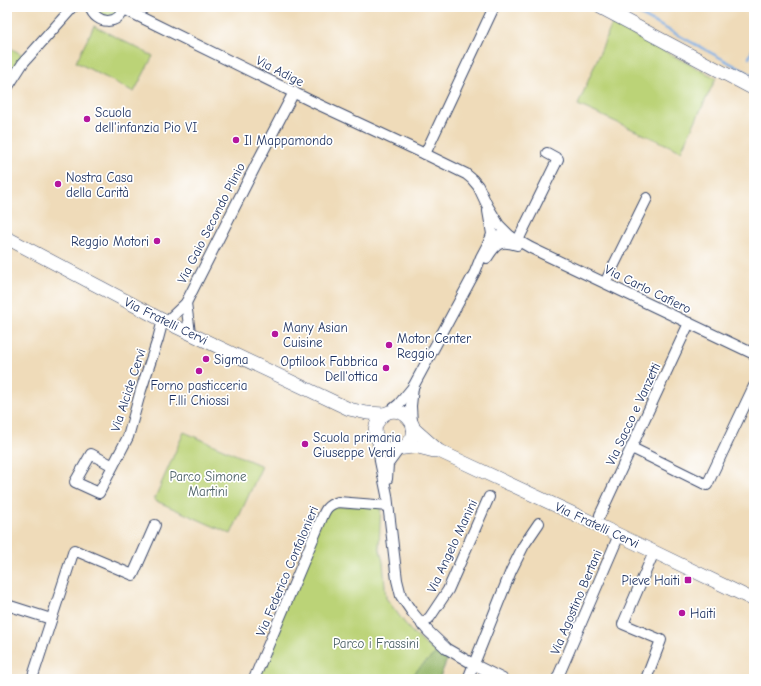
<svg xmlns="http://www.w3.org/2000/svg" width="761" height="686" font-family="'Comic Neue',sans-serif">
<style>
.green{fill:#bbd377;stroke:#6b816a}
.forest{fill:#94b568;stroke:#587263}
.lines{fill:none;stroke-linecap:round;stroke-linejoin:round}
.stream{stroke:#76ace5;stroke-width:2.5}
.minor-casing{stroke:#3b496c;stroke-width:12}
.major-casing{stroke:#3b496c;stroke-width:14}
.minor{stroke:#fff;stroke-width:10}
.major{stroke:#fff;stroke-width:13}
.poi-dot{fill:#b5179e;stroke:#fff;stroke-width:1.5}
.labels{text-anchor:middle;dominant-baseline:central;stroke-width:3.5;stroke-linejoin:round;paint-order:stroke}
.street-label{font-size:13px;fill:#1b2f5e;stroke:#fff}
.poi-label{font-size:13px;fill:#1b2f5e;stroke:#fff;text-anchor:start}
.park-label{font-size:13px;fill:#4b6066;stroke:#fff}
</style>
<rect width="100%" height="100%" fill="#fff"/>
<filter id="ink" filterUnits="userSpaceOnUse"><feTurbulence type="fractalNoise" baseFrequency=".025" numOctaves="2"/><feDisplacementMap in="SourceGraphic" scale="8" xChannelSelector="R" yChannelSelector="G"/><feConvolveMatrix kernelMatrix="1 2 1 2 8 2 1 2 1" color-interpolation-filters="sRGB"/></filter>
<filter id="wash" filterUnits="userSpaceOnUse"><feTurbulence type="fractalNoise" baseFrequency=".012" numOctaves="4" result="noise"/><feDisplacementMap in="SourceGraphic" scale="16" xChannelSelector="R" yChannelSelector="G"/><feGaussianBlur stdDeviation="0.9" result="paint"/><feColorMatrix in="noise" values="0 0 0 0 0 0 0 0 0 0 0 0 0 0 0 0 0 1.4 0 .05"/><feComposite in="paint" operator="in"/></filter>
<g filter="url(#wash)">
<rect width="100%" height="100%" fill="#efdbb9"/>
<g class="green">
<path d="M 96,7 L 119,7 C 114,20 101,19 96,7 Z"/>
<polygon points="612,24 716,78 681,151 578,105"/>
<polygon points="94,26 153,56 134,92 76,62"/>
<polygon points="7,46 28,58 7,88"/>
<polygon points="184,432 262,466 231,534 154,500"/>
<polygon points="381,505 379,546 383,562 386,598 410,630 427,646 447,660 439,679 254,679 327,507"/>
</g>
<polygon class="forest" points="436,653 447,660 439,679 410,679 418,669"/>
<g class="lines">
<g class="stream">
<polyline points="626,7 754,76"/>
<polyline points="749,58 754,46"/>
</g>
</g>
</g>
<g filter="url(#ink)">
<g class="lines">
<g class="minor-casing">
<g id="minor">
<path d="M 90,7 C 96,25 119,26 124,7"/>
<polyline points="124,9 311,101 425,154 466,174 472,179 478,186 487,205 499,225 510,236"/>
<polyline points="7,88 23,63 73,7"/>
<polyline points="425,154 494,7"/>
<polyline points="488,211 492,234 490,240"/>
<polyline points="518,241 521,234 558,159 547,153"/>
<path d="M 487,258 C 496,243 500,240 517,245"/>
<polyline points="605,283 647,198"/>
<polyline points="186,303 190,333"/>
<polyline points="166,322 186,303 259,159 294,92"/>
<polyline points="388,413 399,404 413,387 475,272 481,257 490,240 495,237 504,235 510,236 531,248 754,354"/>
<polyline points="412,424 411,406 413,387"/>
<polyline points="378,440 380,461 387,495 397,580 401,596 412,612 428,631 447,649 473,664 503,679"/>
<polyline points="632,448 707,485 754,386"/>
<polyline points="113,466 91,454 75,482 99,493 128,437 141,390 158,339 163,320"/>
<polyline points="387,479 388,464 399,449"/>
<polyline points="600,515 689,323"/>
<polyline points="7,605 51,619"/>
<polyline points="422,625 430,617 448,590 489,497"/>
<polyline points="32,679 74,550 133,575 155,525"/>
<path d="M 254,679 L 321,520 C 325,510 327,505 338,502 L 388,506"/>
<polyline points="468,679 511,571 524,545 539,523"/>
<polyline points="557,679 619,535"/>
<polyline points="646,679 661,640 623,624 654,552"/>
</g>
</g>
<g class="major-casing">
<g id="major">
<polyline points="600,7 754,89"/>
<polyline points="7,238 166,322 349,409 367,413 384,414"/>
<polyline points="413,428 439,451 619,535 754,600"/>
<path d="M 402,448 C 432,430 396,395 379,420 C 375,425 374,432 377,438 C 384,457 403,446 418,447 C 422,448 426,449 430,450 C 433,451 436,451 439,451"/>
</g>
</g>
<use href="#minor" class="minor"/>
<use href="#major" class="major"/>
</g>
</g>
<g class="poi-dot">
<circle cx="87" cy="119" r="4"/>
<circle cx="236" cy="140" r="4"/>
<circle cx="58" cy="184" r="4"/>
<circle cx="157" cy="241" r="4"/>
<circle cx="275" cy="334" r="4"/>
<circle cx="389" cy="345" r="4"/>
<circle cx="206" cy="359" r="4"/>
<circle cx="386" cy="368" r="4"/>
<circle cx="199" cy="371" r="4"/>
<circle cx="305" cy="444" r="4"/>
<rect x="684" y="576" width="8" height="8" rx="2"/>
<circle cx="682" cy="613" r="4"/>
</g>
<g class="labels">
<g class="street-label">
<text transform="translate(280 71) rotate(27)">Via Adige</text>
<text transform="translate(211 223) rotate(-63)">Via Gaio Secondo Plinio</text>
<text transform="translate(648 289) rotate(26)">Via Carlo Cafiero</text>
<text transform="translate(166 321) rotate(26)">Via Fratelli Cervi</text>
<text transform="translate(128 390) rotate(-72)">Via Alcide Cervi</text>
<text transform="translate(633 414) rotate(-65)">Via Sacco e Vanzetti</text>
<text transform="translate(597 525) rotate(25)">Via Fratelli Cervi</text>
<text transform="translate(452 546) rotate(-65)">Via Angelo Manini</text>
<text transform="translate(287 571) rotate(-67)">Via Federico Confalonieri</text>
<text transform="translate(576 602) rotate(-67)">Via Agostino Bertani</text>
</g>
<g class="poi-label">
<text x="95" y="112">Scuola<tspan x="95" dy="15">dell'infanzia Pio VI</tspan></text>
<text x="244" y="140">Il Mappamondo</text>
<text x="66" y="177">Nostra Casa<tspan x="66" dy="15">della Carità</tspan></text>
<text x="149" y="241" text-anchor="end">Reggio Motori</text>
<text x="283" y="327">Many Asian<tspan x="283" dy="15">Cuisine</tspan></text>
<text x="397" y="338">Motor Center<tspan x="397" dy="15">Reggio</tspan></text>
<text x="214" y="359">Sigma</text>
<text x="378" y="361" text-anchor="end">Optilook Fabbrica<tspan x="378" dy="15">Dell'ottica</tspan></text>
<text x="199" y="385" text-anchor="middle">Forno pasticceria<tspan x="199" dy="15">F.lli Chiossi</tspan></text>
<text x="313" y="437">Scuola primaria<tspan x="313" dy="15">Giuseppe Verdi</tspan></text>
<text x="680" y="580" text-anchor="end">Pieve Haiti</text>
<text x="690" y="613">Haiti</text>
</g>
<g class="park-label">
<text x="208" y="476">Parco Simone<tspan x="208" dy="15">Martini</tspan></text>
<text x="376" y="643">Parco i Frassini</text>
</g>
</g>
<rect width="761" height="686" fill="none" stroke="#fff" stroke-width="24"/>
</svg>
